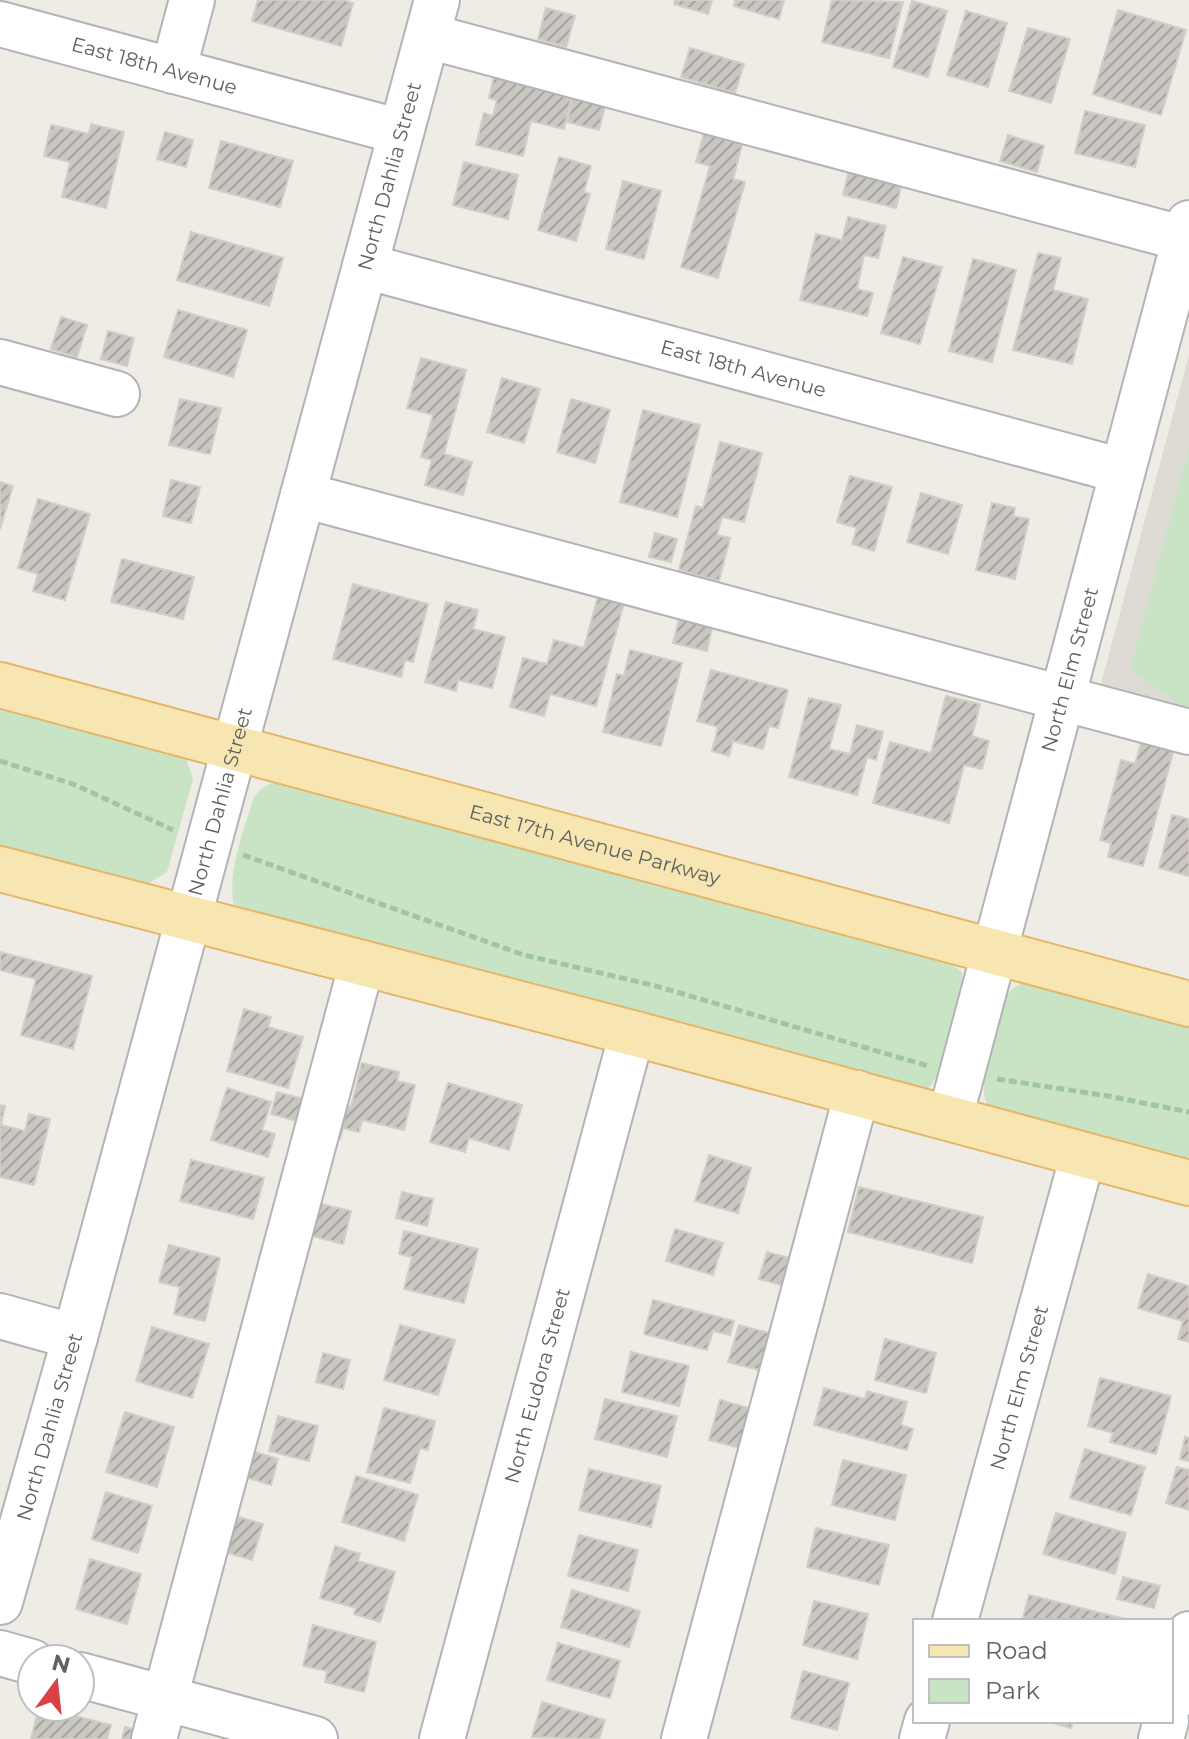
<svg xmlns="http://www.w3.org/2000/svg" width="1189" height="1739" viewBox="0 0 1189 1739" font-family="Montserrat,sans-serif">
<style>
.education{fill:#dedbd5}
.green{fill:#c8e4c5}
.building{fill:url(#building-hatch);stroke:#d3cdc5;stroke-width:2}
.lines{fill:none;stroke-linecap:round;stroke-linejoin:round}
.minor-casing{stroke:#b1b4b7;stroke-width:48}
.major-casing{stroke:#e5b669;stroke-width:48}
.path{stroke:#9fc4a6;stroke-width:5;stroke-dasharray:8 4;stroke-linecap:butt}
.minor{stroke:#fff;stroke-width:44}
.major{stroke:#f8e6b2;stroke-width:44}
.labels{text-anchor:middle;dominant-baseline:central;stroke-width:8;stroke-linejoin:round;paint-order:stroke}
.street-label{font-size:20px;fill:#5e6265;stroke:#fff}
</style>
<defs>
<pattern id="building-hatch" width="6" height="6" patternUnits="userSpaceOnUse" patternTransform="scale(2)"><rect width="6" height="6" fill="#cac7c3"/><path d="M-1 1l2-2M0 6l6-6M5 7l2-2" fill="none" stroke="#a7a5a2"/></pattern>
</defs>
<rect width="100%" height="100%" fill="#efece6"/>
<path class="education" d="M1189 355V719L1098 695Z"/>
<path class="green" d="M1189 447V703L1187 710 1130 669Z
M0 707 181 755 187 761 193 779 167 872 149 883 137 885 0 849Z
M279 782 945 960 962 972V983L940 1072 927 1091 235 909C225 875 244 832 253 799 260 788 266 784 279 782Z
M1037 981 1189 1021V1163L1000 1112C999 1112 990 1107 989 1106 973 1089 999 1021 1005 999 1013 985 1021 983 1037 981Z"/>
<path class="building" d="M258 0H343L353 3 341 46 252 21Z
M675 0H712L708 14 674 4Z
M735 0H784L779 19 734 6Z
M832 0 903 2 889 58 822 42Z
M912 1 947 11 928 77 893 67Z
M546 8 575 16 566 47 538 39Z
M1118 10 1186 30 1161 115 1093 94Z
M966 11 1007 23 988 87 947 75Z
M1028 28 1070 39 1051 103 1009 91Z
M690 48 744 64 735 93 681 77Z
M496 67 574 86 564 129 531 121 523 156 476 145 484 113 493 116 497 100 489 98Z
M575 90 607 98 599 130 567 122Z
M1085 111 1145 125 1135 167 1075 153Z
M91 124 124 132 106 208 62 197 70 162 44 156 51 125 89 134Z
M705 130 743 141 733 179 745 182 718 278 681 267 710 166 696 162Z
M165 132 193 140 186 167 157 159Z
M1008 135 1044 146 1037 172 1000 161Z
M221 141 293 161 280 207 209 188Z
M559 157 591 166 584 192 590 194 576 241 538 230Z
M464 162 518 175 508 219 453 205Z
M851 162 904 174 896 208 843 195Z
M623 181 661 191 644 259 606 249Z
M848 217 886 226 878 258 864 255 857 289 873 293 867 316 800 300 816 234 842 240Z
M191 232 283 258 269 306 177 280Z
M1038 253 1061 258 1053 290 1088 299 1072 364 1013 350Z
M903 257 942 267 920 344 881 333Z
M973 259 1016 270 992 362 949 351Z
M178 310 247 330 233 377 164 357Z
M61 317 87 325 77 357 51 349Z
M108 331 134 338 127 366 101 359Z
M421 358 466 370 444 454 472 462 463 495 425 485 432 460 421 457 433 415 407 408Z
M502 378 540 389 524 443 487 432Z
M180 399 221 408 210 454 169 445Z
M571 399 610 410 595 463 557 452Z
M643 410 700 425 677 517 620 502Z
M720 442 762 453 744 522 722 517 717 535 730 538 719 581 679 570 696 506 703 508Z
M850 476 892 487 874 551 852 544 857 528 837 522Z
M171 480 200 487 191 523 163 516Z
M0 482 13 486 0 529Z
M921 493 962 505 948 554 907 542Z
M38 499 90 514 65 600 33 591 38 574 18 568Z
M992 503 1015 508 1013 516 1029 519 1015 579 976 570Z
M655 533 677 539 671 562 649 557Z
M122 559 194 577 183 619 111 602Z
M353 584 428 604 413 662 405 660 401 677 333 659Z
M598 596 624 603 596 706 550 694 544 716 510 707 523 658 547 664 554 640 584 648Z
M446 602 478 610 473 629 505 637 492 688 458 680 456 691 425 682Z
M681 611 714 619 707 651 673 643Z
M630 650 682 663 661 746 603 732 617 674 624 676Z
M711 670 788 690 778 728 769 726 763 749 733 741 729 756 712 751 718 727 697 721Z
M946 696 980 704 972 736 989 741 982 769 964 765 949 823 873 803 890 742 931 753Z
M809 698 841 705 829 749 850 754 857 725 883 732 876 760 867 757 857 795 789 777Z
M1144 733 1176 741 1143 866 1108 857 1111 843 1100 840 1121 760 1135 764Z
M1172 815 1189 819V876L1159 868Z
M0 952 92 976 73 1049 21 1035 36 979 0 970Z
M244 1009 271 1017 268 1027 303 1037 288 1088 227 1071Z
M362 1063 399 1072 397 1081 415 1085 404 1130 362 1120 359 1132 343 1128 340 1139 328 1136 336 1103 351 1107Z
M448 1083 522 1105 509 1150 469 1138 465 1152 430 1142Z
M227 1088 271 1102 262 1130 275 1134 268 1157 211 1140Z
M277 1092 307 1100 301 1122 271 1114Z
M0 1105 5 1106 1 1125 25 1131 29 1114 50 1119 34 1185 0 1177Z
M709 1155 751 1168 738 1213 695 1201Z
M191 1160 264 1178 253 1219 180 1201Z
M859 1187 983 1217 972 1263 848 1232Z
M402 1192 433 1199 427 1226 396 1218Z
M313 1202 351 1211 343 1244 305 1234Z
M675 1229 723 1243 713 1275 666 1261Z
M404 1231 478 1249 464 1303 404 1289 412 1257 399 1254Z
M169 1245 220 1258 205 1321 174 1314 180 1287 159 1282Z
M767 1252 789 1258 781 1285 759 1279Z
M1148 1274 1189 1286V1342L1178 1339 1183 1321 1138 1308Z
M653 1300 734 1321 730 1335 713 1331 707 1350 644 1334Z
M400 1325 455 1340 438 1395 384 1380Z
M739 1325 769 1333 759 1370 728 1362Z
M152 1327 209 1344 192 1398 136 1381Z
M885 1339 936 1353 926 1393 875 1380Z
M631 1352 689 1366 679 1406 622 1392Z
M323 1353 350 1360 343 1389 316 1382Z
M1100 1378 1171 1396 1156 1454 1110 1442 1113 1433 1088 1426Z
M824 1388 865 1399 867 1391 907 1402 901 1425 913 1429 907 1450 814 1425Z
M605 1399 677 1416 667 1457 595 1439Z
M720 1400 752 1409 740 1448 709 1440Z
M384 1408 435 1421 428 1450 420 1448 410 1483 367 1472Z
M125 1412 174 1427 157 1487 106 1472Z
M278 1416 318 1426 309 1461 269 1451Z
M1185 1437 1189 1438V1461L1180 1459Z
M1085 1449 1145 1467 1131 1515 1070 1498Z
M252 1451 278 1459 271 1485 245 1477Z
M843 1460 906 1475 895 1520 832 1505Z
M1177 1467 1189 1470V1510L1166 1503Z
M589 1469 661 1486 651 1527 579 1510Z
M356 1476 418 1495 404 1541 342 1522Z
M106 1492 152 1506 138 1553 92 1539Z
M1056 1513 1126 1533 1115 1574 1043 1554Z
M229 1514 263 1524 252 1560 218 1550Z
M816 1528 889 1545 879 1585 807 1567Z
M579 1535 638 1550 628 1591 568 1576Z
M335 1546 360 1554 358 1561 395 1572 380 1622 354 1614 356 1608 320 1598Z
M90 1559 141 1574 127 1624 76 1609Z
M1123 1577 1160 1586 1154 1608 1117 1599Z
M572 1590 640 1611 629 1647 561 1627Z
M1029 1595 1125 1619 1124 1621H1022Z
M814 1601 868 1614 857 1659 803 1645Z
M313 1625 376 1642 364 1692 325 1682 327 1671 303 1666Z
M558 1643 620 1661 610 1698 547 1680Z
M803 1671 849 1683 837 1730 791 1718Z
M542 1702 605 1720 599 1739 532 1737Z
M39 1707 111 1725 107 1739H31Z
M1046 1721H1073L1071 1728Z
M125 1727 145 1733 143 1739H122Z"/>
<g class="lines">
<defs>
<g id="minor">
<path id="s1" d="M0 24 401 132"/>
<path d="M428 36 1185 239"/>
<path d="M173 71 192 0"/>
<path id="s2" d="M365 266 1122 471"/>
<path d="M0 362 117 394"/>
<path d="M303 495 1189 732"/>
<path id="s3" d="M950 1118 1189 223"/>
<path d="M0 1316 75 1337"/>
<path id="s4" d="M0 1602 75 1337 437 0"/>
<path id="s5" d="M955 1621 1083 1155"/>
<path d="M0 1653 32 1662"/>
<path d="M80 1675 315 1739"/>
<path d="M1171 1701 1189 1634"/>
<path d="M154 1739 362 963"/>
<path id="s6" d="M442 1739 632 1033"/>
<path d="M684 1739 857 1093"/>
<path d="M922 1739 927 1721"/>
<path d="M1161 1739 1166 1721"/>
</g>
<g id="major">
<path id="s7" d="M0 685 1189 1004"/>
<path d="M0 869 632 1033 1189 1183"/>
</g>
</defs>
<use href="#minor" class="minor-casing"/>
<use href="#major" class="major-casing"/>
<path class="path" d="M0 761 73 784 173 830
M243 855 524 955 656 986 928 1066
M997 1079 1108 1096 1189 1112"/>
<use href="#minor" class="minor"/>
<use href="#major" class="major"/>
</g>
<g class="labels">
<g class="street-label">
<text stroke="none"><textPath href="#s1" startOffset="160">East 18th Avenue</textPath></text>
<text stroke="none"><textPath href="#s4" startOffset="1478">North Dahlia Street</textPath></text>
<text stroke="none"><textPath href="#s2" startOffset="392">East 18th Avenue</textPath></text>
<text stroke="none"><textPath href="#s3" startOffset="464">North Elm Street</textPath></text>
<text stroke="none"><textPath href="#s4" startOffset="830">North Dahlia Street</textPath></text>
<text stroke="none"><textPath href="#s7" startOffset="616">East 17th Avenue Parkway</textPath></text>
<text stroke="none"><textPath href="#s6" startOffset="366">North Eudora Street</textPath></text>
<text stroke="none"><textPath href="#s5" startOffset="242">North Elm Street</textPath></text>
<text stroke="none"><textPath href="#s4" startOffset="182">North Dahlia Street</textPath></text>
</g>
</g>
<rect x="913" y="1619" width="260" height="104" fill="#ffffff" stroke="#bfc0c1" stroke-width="2"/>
<rect x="929" y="1645" width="40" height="12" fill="#f8e6b2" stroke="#bfc0c1" stroke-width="2"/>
<text x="985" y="1659" font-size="24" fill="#5e6265">Road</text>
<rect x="929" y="1679" width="40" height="24" fill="#c8e4c5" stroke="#bfc0c1" stroke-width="2"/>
<text x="985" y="1699" font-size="24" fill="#5e6265">Park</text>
<g transform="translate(56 1683) rotate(15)"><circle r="38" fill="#ffffff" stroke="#bfc0c1" stroke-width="2"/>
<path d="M0-6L14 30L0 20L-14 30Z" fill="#da4144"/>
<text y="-12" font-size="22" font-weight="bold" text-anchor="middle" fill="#5e6265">N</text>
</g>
</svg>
